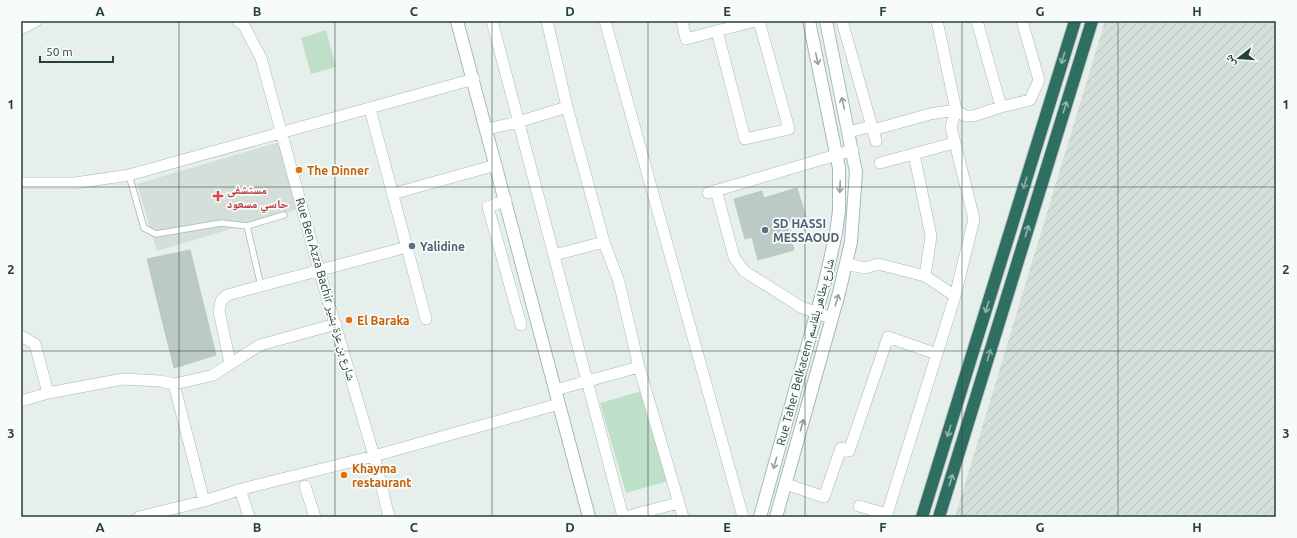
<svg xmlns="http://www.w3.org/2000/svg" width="1297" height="538" viewBox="0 0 1297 538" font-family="Ubuntu,'Noto Naskh Arabic',sans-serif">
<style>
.built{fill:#d4dfda}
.industrial{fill:url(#industrial-furrows)}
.garden{fill:#bfe0c8}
.building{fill:#bbcac4;stroke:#b8c9c2}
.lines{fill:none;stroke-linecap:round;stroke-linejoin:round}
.lane-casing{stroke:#a8b8b2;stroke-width:7}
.street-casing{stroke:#a8b8b2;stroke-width:12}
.secondary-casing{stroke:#a4bbb3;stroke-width:14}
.highway-casing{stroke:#c2cac8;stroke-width:14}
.lane{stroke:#fff;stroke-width:5.5}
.street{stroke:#fff;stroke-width:11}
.secondary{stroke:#fff;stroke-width:12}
.highway{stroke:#2f6f62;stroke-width:12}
.oneway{stroke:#93b5ae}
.oneway2{stroke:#92a09c}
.grid{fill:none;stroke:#24423a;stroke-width:1;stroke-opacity:0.55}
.food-dot{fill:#e8710a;stroke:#f7fbf9;stroke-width:1.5}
.health-dot{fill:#e0444e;stroke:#f7fbf9;stroke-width:1.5}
.service-dot{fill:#5c6f8a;stroke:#f7fbf9;stroke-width:1.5}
.labels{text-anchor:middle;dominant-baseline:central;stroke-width:3.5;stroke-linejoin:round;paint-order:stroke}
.food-label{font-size:12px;font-weight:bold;fill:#c56008;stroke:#f7fbf9;text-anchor:start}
.health-label{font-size:12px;font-weight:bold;fill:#be3a42;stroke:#f7fbf9;text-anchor:start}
.service-label{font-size:12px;font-weight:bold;fill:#4e5e75;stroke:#f7fbf9;text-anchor:start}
.street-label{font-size:12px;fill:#24423a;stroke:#f7fbf9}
.neatline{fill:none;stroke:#24423a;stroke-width:1.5}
.grid-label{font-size:13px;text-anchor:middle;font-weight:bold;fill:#24423a}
</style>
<defs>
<pattern id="industrial-furrows" width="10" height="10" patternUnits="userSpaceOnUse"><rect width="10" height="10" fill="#d4dfda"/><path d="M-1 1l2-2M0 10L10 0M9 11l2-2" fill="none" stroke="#b6c1bc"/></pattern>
</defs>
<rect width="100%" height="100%" fill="#e6efeb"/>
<path class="built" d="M279 142 298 209 157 251 137 184Z"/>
<path class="industrial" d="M1105 21H1276V517H955Z"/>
<path class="garden" d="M326 30 336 67 311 74 301 38Z
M642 391 668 481 626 493 600 403Z"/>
<path class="building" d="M797 188 806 217 786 223 794 250 758 260 752 237 745 239 734 199 762 191 764 198Z
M190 250 216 355 174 368 147 259Z"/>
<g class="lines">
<defs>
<path id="lane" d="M129 175 144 228 156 234 221 223 247 226 284 215
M247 226 261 286"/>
<path id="street" d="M238 21 244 26 261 58 319 270 374 456 389 517
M492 21 623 517
M547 21 567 107 604 242 619 282 639 367 683 517
M605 21 743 517
M682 21 686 39 755 21
M842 21 876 141
M21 29 36 21
M717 31 745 139 789 129 759 21
M1001 107 1030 100 1039 80 1022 21
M370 109 426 319
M487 129 518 122 567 107
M873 130 930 114 956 110 965 116H973L1001 107 977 21
M849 132 872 126
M914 154 931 236 925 276
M880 163 954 143
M21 183H75L129 175 474 79
M716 190 734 257 744 271 801 307 831 318
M708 193 853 150
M392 194 496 165
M506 200 488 207 521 325
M554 255 604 242
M846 264 865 268 878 264 925 276 955 296
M21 336 35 344 48 393
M230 363 219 311 221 301 227 295 407 247
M174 384 204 501
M555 390 639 367
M21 401 48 393 123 379 160 381 174 384 197 379 213 375 260 345 336 324
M786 484 824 497 841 448 849 451 888 337 937 354
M305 486 315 517
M242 495 249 517
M859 506 887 514 955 296 974 219 951 127 956 110 937 21
M139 517 204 501 242 489 374 456 559 404
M625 517 678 503"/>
<path id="secondary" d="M457 21 589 517
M760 517 824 286 836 233 839 211V168L809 21
M776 517 839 293 851 242 856 172 826 21"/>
<path id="highway" d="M922 517 1075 21
M939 517 1092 21"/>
</defs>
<use href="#lane" class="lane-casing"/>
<use href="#street" class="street-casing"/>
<use href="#secondary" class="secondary-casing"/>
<use href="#highway" class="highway-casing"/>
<use href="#lane" class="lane"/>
<use href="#street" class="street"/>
<use href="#secondary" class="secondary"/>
<use href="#highway" class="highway"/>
</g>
<defs><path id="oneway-shaft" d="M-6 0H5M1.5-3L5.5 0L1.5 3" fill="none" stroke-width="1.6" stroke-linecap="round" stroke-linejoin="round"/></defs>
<g class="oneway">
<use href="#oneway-shaft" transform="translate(1063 58) rotate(107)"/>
<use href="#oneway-shaft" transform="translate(1065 107) rotate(-73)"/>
<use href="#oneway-shaft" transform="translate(1025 183) rotate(107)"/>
<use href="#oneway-shaft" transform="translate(1027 231) rotate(-73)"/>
<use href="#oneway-shaft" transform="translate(987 307) rotate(107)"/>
<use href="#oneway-shaft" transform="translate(989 355) rotate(-73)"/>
<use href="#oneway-shaft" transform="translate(949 431) rotate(107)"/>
<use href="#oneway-shaft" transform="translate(951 480) rotate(-73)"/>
</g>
<g class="oneway2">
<use href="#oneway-shaft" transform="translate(817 59) rotate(78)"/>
<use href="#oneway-shaft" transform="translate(843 103) rotate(-102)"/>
<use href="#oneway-shaft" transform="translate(840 187) rotate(92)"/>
<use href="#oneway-shaft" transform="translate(837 300) rotate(-73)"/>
<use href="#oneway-shaft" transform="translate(802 425) rotate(-75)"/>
<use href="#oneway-shaft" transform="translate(775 463) rotate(106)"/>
</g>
<path class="grid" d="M179 21V517M335 21V517M492 21V517M648 21V517M805 21V517M962 21V517M1118 21V517M21 187H1276M21 351H1276"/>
<g class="food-dot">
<circle cx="299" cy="170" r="4"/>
<circle cx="349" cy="320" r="4"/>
<circle cx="344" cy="475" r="4"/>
</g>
<path class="health-dot" d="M216 190h4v4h4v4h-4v4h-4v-4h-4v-4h4z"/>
<g class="service-dot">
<circle cx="765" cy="230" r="4"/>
<circle cx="412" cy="246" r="4"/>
</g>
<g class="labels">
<g class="food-label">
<text x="307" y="170">The Dinner</text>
<text x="357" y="320">El Baraka</text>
<text x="352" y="468">Khayma<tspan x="352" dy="14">restaurant</tspan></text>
</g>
<g class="health-label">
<text x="227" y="189">مستشفى<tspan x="227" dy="14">حاسي مسعود</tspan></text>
</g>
<g class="service-label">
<text x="773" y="223">SD HASSI<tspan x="773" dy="14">MESSAOUD</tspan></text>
<text x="420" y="246">Yalidine</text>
</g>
<g class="street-label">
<text transform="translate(326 289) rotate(74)">Rue Ben Azza Bachir شارع بن عزة بشير</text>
<text transform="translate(805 352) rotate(-75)">Rue Taher Belkacem شارع بطاهر بلقاسم</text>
</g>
</g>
<rect width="1297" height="538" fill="none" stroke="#f7fbf9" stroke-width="44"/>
<g transform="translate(1239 58) rotate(253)" stroke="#f7fbf9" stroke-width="3" paint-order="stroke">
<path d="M0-3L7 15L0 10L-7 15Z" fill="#24423a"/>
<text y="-6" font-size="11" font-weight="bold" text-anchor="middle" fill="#24423a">ش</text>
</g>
<path d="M40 56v6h73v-6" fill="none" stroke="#24423a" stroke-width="2"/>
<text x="46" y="56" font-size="12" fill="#24423a" stroke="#f7fbf9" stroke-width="3" paint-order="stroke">50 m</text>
<rect x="22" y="22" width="1253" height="494" class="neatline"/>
<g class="grid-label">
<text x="100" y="16">A</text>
<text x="257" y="16">B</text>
<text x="414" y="16">C</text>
<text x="570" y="16">D</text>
<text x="727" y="16">E</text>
<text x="883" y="16">F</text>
<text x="1040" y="16">G</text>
<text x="1197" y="16">H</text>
<text x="11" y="109">1</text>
<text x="1286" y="109">1</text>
<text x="11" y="274">2</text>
<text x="1286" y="274">2</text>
<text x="11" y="438">3</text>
<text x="1286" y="438">3</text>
<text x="100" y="532">A</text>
<text x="257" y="532">B</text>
<text x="414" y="532">C</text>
<text x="570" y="532">D</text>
<text x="727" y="532">E</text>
<text x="883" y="532">F</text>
<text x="1040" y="532">G</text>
<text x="1197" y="532">H</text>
</g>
</svg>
